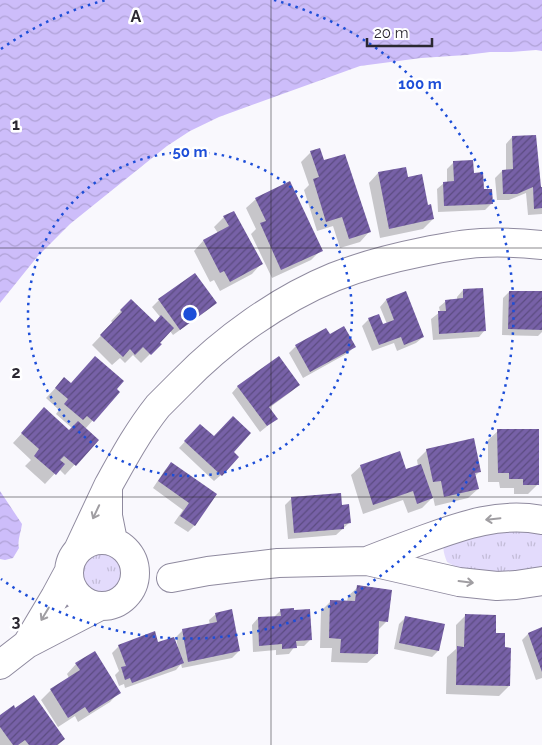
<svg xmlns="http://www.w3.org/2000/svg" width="542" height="745" viewBox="0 0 542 745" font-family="Raleway,sans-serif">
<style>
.grass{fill:url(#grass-tufts)}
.water{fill:url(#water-waves)}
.shadow{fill:#0003}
.building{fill:url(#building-hatch)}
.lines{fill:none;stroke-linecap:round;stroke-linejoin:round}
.minor-casing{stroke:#8f8a9f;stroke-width:30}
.minor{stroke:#fff;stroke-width:28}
.oneway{stroke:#a09ea2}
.grid{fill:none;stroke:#2b2831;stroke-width:1;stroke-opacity:0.55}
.ring{fill:none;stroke:#1d4ed8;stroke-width:2.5;stroke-dasharray:2.5 5}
.grid-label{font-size:16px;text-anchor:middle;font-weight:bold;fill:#2b2831;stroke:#fff;stroke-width:5;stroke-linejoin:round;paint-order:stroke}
.centre{fill:#1d4ed8;stroke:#fff;stroke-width:2.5}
.ring-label{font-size:15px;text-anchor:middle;font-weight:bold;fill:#1d4ed8;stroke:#fff;stroke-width:5;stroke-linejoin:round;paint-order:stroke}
</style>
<defs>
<pattern id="grass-tufts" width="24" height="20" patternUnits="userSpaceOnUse" patternTransform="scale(1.25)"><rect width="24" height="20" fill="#e3dbfc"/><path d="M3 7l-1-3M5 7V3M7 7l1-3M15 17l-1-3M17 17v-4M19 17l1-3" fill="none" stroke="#c3bcd8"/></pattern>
<pattern id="water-waves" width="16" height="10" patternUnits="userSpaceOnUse" patternTransform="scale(1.25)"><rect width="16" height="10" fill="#cdbdfa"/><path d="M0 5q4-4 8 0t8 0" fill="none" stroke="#b0a2d7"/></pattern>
<pattern id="building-hatch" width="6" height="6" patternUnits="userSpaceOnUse" patternTransform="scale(1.25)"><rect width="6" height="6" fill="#7761a7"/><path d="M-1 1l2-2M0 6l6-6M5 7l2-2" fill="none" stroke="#5c4c81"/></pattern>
</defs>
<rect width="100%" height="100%" fill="#f9f8fd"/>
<path class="grass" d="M542 526V568L518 571 497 573 466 570 458 568 447 562C443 551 441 546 449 536Z
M80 573a24 24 0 1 1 48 0a24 24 0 1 1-48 0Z"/>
<path class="water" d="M0 0H542V51L536 50 511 52H490L466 55 421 58 360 66 219 117 190 131 167 146 70 224 37 257 0 303Z
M0 491 22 524C21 532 17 541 19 548L13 558 5 560 0 559Z"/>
<path class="shadow" d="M512 137 540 188H542V214L528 215 526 193 509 200H497L495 178 502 171H506V144Z
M311 152 323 162 369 232 360 242 340 248 333 226 317 231 304 190 309 185 301 162Z
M454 162 473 174 492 203 485 210 438 212 437 189 444 183H447V169Z
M405 168 407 179 427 206 433 219 423 229 380 238 369 183 378 173Z
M256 199 321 250 311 260 272 278 251 234 256 229 246 208Z
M224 217 261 264 252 274 220 291 214 280 210 282 194 251 203 241 218 233 214 227Z
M195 274 215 303 209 309 173 335 170 331 158 343 160 344 141 363 133 355 125 363 120 358 112 365 92 345 113 323 111 321 131 300 155 323 161 318 152 307 159 300Z
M463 290 485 330 479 337 433 340 431 319 440 312 439 307 446 301 457 300V297Z
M509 292 542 293V332L538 336 502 335 503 298Z
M405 293 423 337 416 343 397 351 394 343 372 351 362 326 369 319 382 326 387 324 380 307 386 300Z
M296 346 354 347 348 353 303 378 289 353Z
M95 357 115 389 118 392 85 429 97 440 65 475 59 469 45 484 25 466 31 460 13 443 35 419 69 431 72 428 56 414 59 410 46 398 64 379 70 385Z
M298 385 292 391 269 408 276 419 260 432 232 393 238 386Z
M200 425 232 452 221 475 214 481 179 448Z
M498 431 538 484 528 494H514V488H500L499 482H488V440Z
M427 450 480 471 475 476 478 489 468 498 435 506 433 497 422 508 408 513 403 500 363 514 351 475 361 466 405 471 418 466 417 460Z
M171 464 216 495 194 526 188 532 174 523 183 510 153 488 165 470Z
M292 498 341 506 349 523 336 535 288 539 285 505Z
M358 587 387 621 377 631V654L367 663 331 662 332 648H320L321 611 331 601 347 602 348 596Z
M281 610 293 611 311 639 304 646H295L289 654 276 655V650L253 652 252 625 258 618 274 617Z
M216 614 239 651 232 658 182 668 181 664 176 670 125 688 124 684 119 686 115 675 119 671 112 653 119 646 158 644 178 648 176 637 183 630 210 625 209 620Z
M466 615 495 634 504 649 509 686 499 696 446 694 447 657 456 649V625Z
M406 617 438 651 432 657 394 649 399 624Z
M542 629V678L536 680 522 640 528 634Z
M76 664 119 692 110 702 78 722 75 716 58 727 41 700 51 690 69 678 67 674Z
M0 716 64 739 58 745H0Z"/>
<path class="building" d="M536 135 541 187H542V208L534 209 533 187 517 194H503L502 170 513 169 512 136Z
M320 148 324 160 345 154 371 232 349 239 342 217 326 222 313 179 319 177 310 151Z
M473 160 474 173 483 172 484 189H492L493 204 444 206 443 182 454 181 453 161Z
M406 167 408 177 422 174 428 205 431 204 434 219 389 229 378 172Z
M290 181 323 251 281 270 260 223 266 221 255 198Z
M234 211 263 264 230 282 224 271 220 273 203 240 229 226 223 216Z
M195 273 217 303 180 330 158 299Z
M483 288 486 331 439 334 438 311H446L445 300 463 298V289Z
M406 291 424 337 404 345 401 337 379 345 368 318 379 314 383 324 394 320 386 299Z
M509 291H542V330L508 329Z
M131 299 155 322 161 315 174 328 160 343 162 344 151 355 143 347 135 355 130 349 123 357 100 335 122 312 120 310Z
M344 326 356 347 310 372 295 345 326 328 330 334Z
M95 356 124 381 117 389 120 392 94 422 87 416 83 420 64 404 68 399 55 388 64 377 71 383Z
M279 356 300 385 269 407 278 419 267 426 237 386Z
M44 407 69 430 78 421 99 440 76 466 64 456 60 460 65 464 56 475 34 456 39 449 21 433Z
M233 416 251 433 234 452 239 457 222 476 184 441 200 424 214 436Z
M497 429H539V485H523V479H509V473H498Z
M474 438 481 472 475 473 479 489 444 497 441 481 433 482 426 449Z
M400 451 406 469 421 464 433 498 417 504 413 491 373 505 360 465Z
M171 462 217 494 195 526 180 516 189 503 158 481Z
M341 493 342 505 349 504 351 523 344 524V529L294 533 291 497Z
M357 585 392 590 388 622 379 621 378 654 340 653 341 639 329 638 330 600 355 601Z
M294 608V610L310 609 312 640 296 641 297 648 282 649V644L259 646 258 617 281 616 280 609Z
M232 609 240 651 188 662 182 629 217 622 215 613Z
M465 614 496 615V633H505V647L511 648 510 686 456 685 457 646 464 647Z
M405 616 445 624 439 651 399 643Z
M542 627V672L528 633Z
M155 631 158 642 174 637 184 663 132 683 130 678 125 680 121 667 126 666 118 645Z
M95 651 121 693 89 713 85 707 68 718 50 689 80 670 75 663Z
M34 695 65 739 57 745H29L25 740 18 745H13L0 727V715L14 705 15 708Z"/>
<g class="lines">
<defs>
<path id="minor" d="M108 486C123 459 138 431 158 406 166 398 174 390 182 382 224 339 278 300 334 277 362 266 392 258 422 252 441 248 461 244 481 243 501 242 522 243 542 245
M69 573a33 33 0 1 1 66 0a33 33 0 1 1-66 0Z
M78 550 108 486V516L113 541
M367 561C387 553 406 546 425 539 463 525 501 512 542 520
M69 571 55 597 27 644 100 606
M171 578 208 571 278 563 367 561 459 582 497 586 516 585 542 581
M0 665 27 644"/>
</defs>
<use href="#minor" class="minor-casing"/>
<use href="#minor" class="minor"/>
</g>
<defs><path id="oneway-shaft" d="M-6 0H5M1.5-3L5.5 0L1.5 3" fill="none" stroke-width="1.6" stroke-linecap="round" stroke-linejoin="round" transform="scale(1.25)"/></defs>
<g class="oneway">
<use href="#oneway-shaft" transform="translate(96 512) rotate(115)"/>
<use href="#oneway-shaft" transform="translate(493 519) rotate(174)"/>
<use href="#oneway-shaft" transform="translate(466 582) rotate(7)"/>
<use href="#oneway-shaft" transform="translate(45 614) rotate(121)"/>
</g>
<path class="grid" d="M271 0V745M0 248H542M0 497H542"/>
<g class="ring">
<circle cx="190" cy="314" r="162"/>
<path d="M1 49A325 325 0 0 1 106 0M274 0A325 325 0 1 1 1 579"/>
</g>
<g class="grid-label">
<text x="136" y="22">A</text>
<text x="16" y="130">1</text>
<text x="16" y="378">2</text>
<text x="16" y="627">3</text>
</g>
<circle cx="190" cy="314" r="8" class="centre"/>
<g class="ring-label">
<text x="420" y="89">100 m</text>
<text x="190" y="157">50 m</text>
</g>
<path d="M367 38v8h65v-8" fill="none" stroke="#2b2831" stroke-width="2.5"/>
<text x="374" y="38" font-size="15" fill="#2b2831" stroke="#ffffff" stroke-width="4" paint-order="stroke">20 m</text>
</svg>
